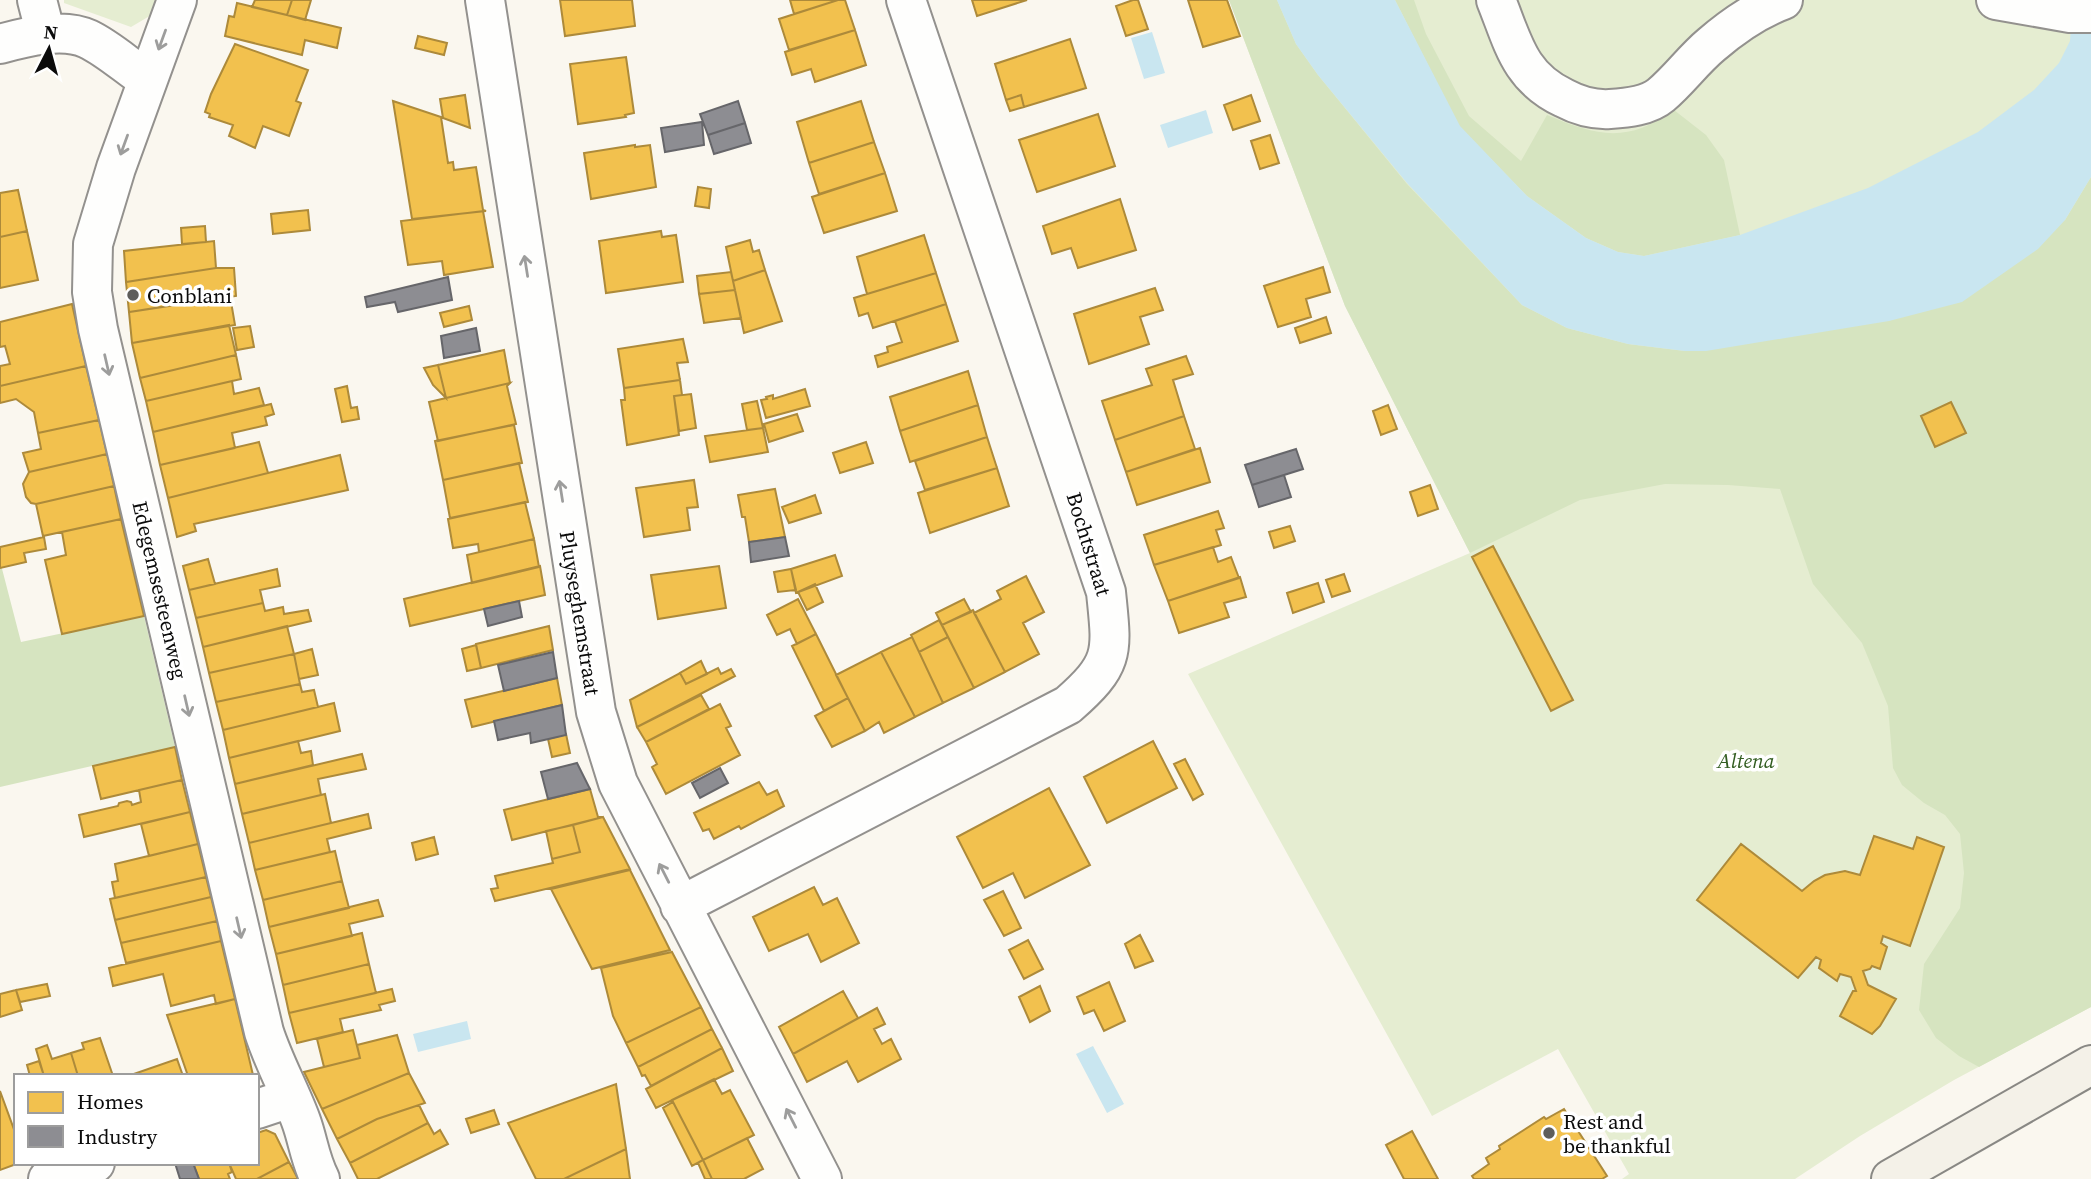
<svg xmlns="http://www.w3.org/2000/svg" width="2091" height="1179" viewBox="0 0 2091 1179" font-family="'Source Serif 4',serif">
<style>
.green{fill:#e5edd1}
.forest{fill:#d6e4c0}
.water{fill:#c9e6f0}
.homes{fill:#f2c14e;stroke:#ad8a3a;stroke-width:2}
.industry{fill:#8d8d92;stroke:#66666a;stroke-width:2}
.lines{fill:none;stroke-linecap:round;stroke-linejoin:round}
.street-casing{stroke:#93918e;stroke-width:42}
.secondary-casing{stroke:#898884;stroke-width:42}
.street{stroke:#fefefd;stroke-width:38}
.secondary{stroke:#f4f1e8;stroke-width:38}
.oneway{stroke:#9d9d9c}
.poi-dot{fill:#5f5e5b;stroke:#fff;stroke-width:2.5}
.labels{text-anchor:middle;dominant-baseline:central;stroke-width:7;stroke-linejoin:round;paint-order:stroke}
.poi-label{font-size:21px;fill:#0b0b0b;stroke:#fff;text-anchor:start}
.street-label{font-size:21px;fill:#0b0b0b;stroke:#fff}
.park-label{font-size:21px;font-style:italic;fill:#325d21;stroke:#fff}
</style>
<rect width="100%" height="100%" fill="#faf7ef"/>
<path class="green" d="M64 0H157L153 14 131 27 64 3Z
M1229 0H2091V1007L1954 1080 1860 1136 1795 1179H1622L1629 1174 1558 1049 1432 1116 1188 674 1470 553 1345 306Z"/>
<path class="forest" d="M1229 0H1277L1296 44 1318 75 1407 184 1522 305 1567 328 1628 344 1685 351 2065 220 2091 177V1007L1979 1067 1959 1056 1936 1038 1919 1010 1924 964 1960 908 1964 873 1960 834 1945 815 1924 803 1902 785 1893 768 1888 706 1862 643 1813 584 1780 489 1728 485 1665 484 1580 500 1470 553 1345 306Z
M1395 0H1414L1426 34 1469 116 1521 161 1547 115C1597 136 1627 144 1674 110L1706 135 1724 160 1740 235 1644 256 1618 252 1586 238 1527 196 1459 126Z
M0 561 21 642 144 616 175 747 0 787Z"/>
<path class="water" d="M1277 0H1395L1460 126 1527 196 1586 238 1618 252 1644 256 1740 235 1868 188 1978 132 2034 90 2059 63 2070 41 2071 27 2091 0V177L2065 220 2038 249 1962 302 1889 321 1706 351H1685L1628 344 1567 328 1522 305 1407 183 1318 75 1296 44Z
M1152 32 1165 73 1144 79 1131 38Z
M1206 110 1213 133 1168 148 1160 125Z
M467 1021 471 1039 418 1052 413 1034Z
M1093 1046 1124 1104 1107 1113 1076 1054Z"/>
<path class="homes" d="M255 0H292L287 15 252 7Z
M292 0H311L305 20 287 15Z
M560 0H632L635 26 565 36Z
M790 0H838L794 14Z
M838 0H845L855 30 789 50 779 19Z
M972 0H1027L977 16Z
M1133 0H1138L1148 29 1126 36 1116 6Z
M1188 0H1227L1240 36 1203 47Z
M237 3 341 28 337 48 305 40 302 55 225 36 229 16 234 17Z
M855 30 866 65 815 82 811 69 792 75 785 52Z
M418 36 447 43 444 55 415 48Z
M1070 39 1086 88 1024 107 1021 95 1006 100 995 64Z
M235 44 308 70 296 101 301 103 289 136 263 126 255 148 229 136 233 125 209 117 210 114 205 112 211 94Z
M626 57 634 113 625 115 626 117 578 124 570 64Z
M465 95 470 128 443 118 440 99Z
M1021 95 1024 107 1010 111 1006 100Z
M1251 95 1260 121 1233 130 1224 105Z
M393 101 441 117 448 163 453 162 454 170 476 167 483 210 486 211 412 219Z
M861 101 874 142 809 163 797 122Z
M1098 114 1115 166 1037 192 1019 140Z
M1270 135 1279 163 1260 169 1251 141Z
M874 142 885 173 819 194 809 163Z
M635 145V147L650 145 656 187 591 199 584 153Z
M885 173 897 211 824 233 812 197Z
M698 187 711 189 709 208 695 206Z
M18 190 27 231 0 237V193Z
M1120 199 1136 250 1078 268 1071 248 1052 254 1043 226Z
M308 210 310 230 273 234 271 214Z
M483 211 493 267 444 275 442 261 408 265 401 221Z
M205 226 206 242 182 244 181 228Z
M27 231 38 280 0 288V237Z
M661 231 662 237 676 235 683 282 606 293 599 241Z
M924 235 936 273 867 294 857 257Z
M750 240 753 252 759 250 765 270 733 281 726 247Z
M214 241 216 268 126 282 124 251Z
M1323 267 1330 292 1306 299 1311 317 1278 327 1264 286Z
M216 268H234L236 296 129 312 126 282Z
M765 270 782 321 744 333 733 281Z
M731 272 735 290 699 294 697 276Z
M936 273 946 304 873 328 868 313 859 316 854 298Z
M1155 288 1163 310 1140 317 1149 344 1089 364 1074 314Z
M735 290 741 318 704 323 699 294Z
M230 296 235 325 132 343 129 312Z
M72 304 86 366 0 386V366L10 364 5 346 0 347V322Z
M946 304 958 341 878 367 875 356 888 352 887 347 902 342 895 321Z
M469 306 472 320 444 327 440 313Z
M1326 317 1331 333 1300 343 1295 328Z
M229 325 236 355 140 378 132 343Z
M250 326 254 347 237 350 233 328Z
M683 339 688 362 677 363 680 380 624 388 618 349Z
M504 350 510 383 446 398 438 365Z
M236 355 241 379 146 401 140 378Z
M1186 356 1193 374 1173 380 1184 416 1115 440 1102 401 1152 385 1146 369Z
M438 365 446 398 433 385 424 368Z
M86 366 99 420 38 433 34 412 16 399 0 403V386Z
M968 371 978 405 900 431 890 397Z
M680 380 682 395 674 396 679 435 627 445 621 400H625L624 388Z
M232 381 234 394 259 388 264 405 153 432 146 401Z
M510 383 507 386 516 424 438 441 429 402Z
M347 386 351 408 357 407 359 419 342 422 335 389Z
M805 389 810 406 766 418 761 400 767 399 766 397 773 395V399Z
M691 394 696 428 679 431 674 396Z
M757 401 763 428 747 430 742 404Z
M1951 402 1966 433 1935 447 1921 416Z
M271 404 274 414 265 417 267 425 232 433 235 448 160 465 153 432Z
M978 405 987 437 910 462 900 431Z
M1388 405 1397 429 1381 435 1373 411Z
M797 414 803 431 769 442 764 424Z
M1184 416 1195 449 1126 472 1115 440Z
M99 420 107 454 29 472 23 453 41 449 38 433Z
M514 425 522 463 443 480 435 441Z
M763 428 768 452 710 462 705 436Z
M987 437 997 468 925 490 915 461Z
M259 442 268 473 168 498 160 465Z
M866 442 873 463 840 473 833 453Z
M1200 448 1210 482 1137 505 1126 472Z
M107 454 114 486 36 504 31 503 26 497 23 484 29 472Z
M340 455 348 490 194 524 196 531 177 537 168 498Z
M519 463 528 502 450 518 443 480Z
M997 468 1009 506 930 533 918 493Z
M694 480 698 507 687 508 690 530 644 537 636 488Z
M1430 485 1438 509 1418 516 1410 492Z
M114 486 121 519 43 536 36 504Z
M775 489 785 537 749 542 745 517H742L738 495Z
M815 495 821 513 789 523 782 507Z
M525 502 534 539 479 552 478 544 453 548 448 519Z
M1218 511 1224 528 1216 530 1221 545 1154 565 1144 535Z
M121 519 144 616 62 634 45 560 66 555 62 532Z
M1290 526 1295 541 1274 548 1269 532Z
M44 537 46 549 24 553 26 562 0 568V547Z
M534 539 539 567 472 583 467 555Z
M1493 546 1573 700 1551 711 1472 557Z
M1213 547 1218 562 1231 557 1239 578 1168 601 1154 565Z
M835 555 842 576 796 593 791 569Z
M208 559 215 584 189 590 183 566Z
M540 566 545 595 410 626 404 599Z
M719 566 726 608 658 619 651 575Z
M277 569 280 586 260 590 263 603 196 618 189 590Z
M791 569 796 590 778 592 774 572Z
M1344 574 1350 591 1332 597 1326 580Z
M1026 576 1044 612 1023 623 1039 654 1005 672 974 613 1001 599 997 591Z
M1240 577 1246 597 1224 603 1229 617 1179 633 1168 601Z
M1318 583 1324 602 1293 613 1287 593Z
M815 584 823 602 807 610 798 592Z
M798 599 816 634 797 644 790 629 777 635 767 615Z
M964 599 971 612 942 625 936 613Z
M263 603 265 611 283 607 284 614 308 610 311 621 203 647 196 618Z
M973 610 1005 672 974 688 942 625Z
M939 620 948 637 919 652 911 635Z
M287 626 294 654 209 673 203 647Z
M549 626 553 650 481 668 476 644Z
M816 634 848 698 824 711 792 646Z
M912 637 943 703 915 717 881 652Z
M948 637 974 688 943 703 919 652Z
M476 645 481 668 467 671 462 649Z
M312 649 318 675 299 679 294 654Z
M881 652 915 717 884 733 879 722 865 731 836 675Z
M294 654 300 684 216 702 209 673Z
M701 661 707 674 686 684 680 673Z
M718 668 721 674 731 669 735 676 637 727 630 700 680 673 686 684Z
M557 678 562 705 472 727 465 700Z
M300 684 302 692 314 690 318 707 223 730 216 702Z
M701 695 709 709 646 742 637 727Z
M848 698 865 731 832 747 815 716Z
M334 703 340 731 229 758 223 730Z
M720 704 731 726 726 728 740 755 666 794 652 767 657 764 646 742Z
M566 734 570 753 552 757 548 739Z
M298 741 301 753 311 751 313 765 235 784 229 758Z
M1153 741 1177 788 1107 823 1084 777Z
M175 747 182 780 101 799 93 766Z
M362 754 366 769 318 779 321 795 242 814 235 784Z
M1185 759 1203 794 1193 800 1174 764Z
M182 780 190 812 84 837 79 815 118 806 119 803 127 801 131 802 132 805 141 802 139 790Z
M759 782 767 795 777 790 784 806 741 829 739 826 714 839 709 829 703 831 694 813Z
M1049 788 1090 865 1025 898 1013 873 983 888 957 837Z
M590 789 598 817H603L512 840 504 810Z
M325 794 331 823 249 843 242 814Z
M190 812 198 844 149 856 141 824Z
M368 814 371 828 327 839 330 852 255 870 249 843Z
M603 817 630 869 495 901 491 889 498 888 495 876 553 863 552 859 580 852 573 825Z
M573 825 580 852 552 859 546 831Z
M1874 836 1913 849 1917 837 1944 847 1910 946 1883 936 1881 943 1887 947 1880 969 1872 966 1870 969 1863 971 1868 985 1896 999 1880 1026 1872 1034 1840 1016 1853 991H1856L1851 977 1840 974 1837 981 1819 968 1821 960 1816 957 1798 978 1697 900 1741 844 1802 891 1814 881 1825 875 1845 871 1860 875Z
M434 837 438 854 416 860 412 843Z
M198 844 206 877 115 898 112 882 118 881 115 864Z
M335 851 342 881 263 900 255 870Z
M630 870 670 950 592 969 551 889Z
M206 877 211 897 115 920 110 899Z
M342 881 349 908 269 927 263 900Z
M814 887 823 905 837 898 859 943 821 962 808 934 769 951 753 917Z
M1003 891 1021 928 1004 936 984 900Z
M211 897 217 921 121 943 115 920Z
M378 900 383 916 349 924 352 936 276 954 269 927Z
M217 921 221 941 126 963 121 943Z
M362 933 369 964 283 985 276 954Z
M1140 935 1153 961 1135 968 1125 944Z
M1028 940 1043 969 1024 979 1009 950Z
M221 941 235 999 216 1004 214 995 171 1006 163 974 113 986 109 968Z
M672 952 701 1007 626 1043 613 1016 601 968Z
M369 964 376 993 289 1013 283 985Z
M1109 982 1125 1021 1104 1031 1094 1010 1084 1014 1077 997Z
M47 984 50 996 20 1002 16 990Z
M1040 986 1050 1011 1030 1022 1019 997Z
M392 989 395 1001 379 1005 381 1010 340 1019 343 1032 297 1043 289 1013Z
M16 990 22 1010 0 1017V994Z
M843 991 858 1018 793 1054 779 1027Z
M235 999 253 1075 188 1076 167 1015Z
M701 1007 712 1029 638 1067 626 1043Z
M877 1008 885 1024 874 1029 882 1044 891 1039 901 1059 858 1082 847 1061 807 1082 793 1054Z
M712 1029 722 1048 651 1086 645 1075 642 1076 638 1067Z
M353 1030 360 1058 324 1067 317 1039Z
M397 1035 409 1073 322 1109 304 1072 360 1058 357 1045Z
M100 1038 113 1076H78L71 1053 84 1049 82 1043Z
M47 1045 52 1059 71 1053 78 1076H44L36 1049Z
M722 1048 733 1071 656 1108 646 1089Z
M177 1059 183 1076H128Z
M39 1061 44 1076H30L27 1065Z
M409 1073 425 1103 377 1119 337 1139 322 1109Z
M714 1079 722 1094 730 1090 754 1135 703 1160 672 1100Z
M616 1084 626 1149 564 1179H536L508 1123Z
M0 1091 16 1135V1163H19L0 1170Z
M673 1102 703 1160 692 1166 663 1108Z
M419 1105 428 1123 350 1163 337 1139 377 1119Z
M1564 1109 1607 1176 1602 1179H1474L1472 1176 1489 1164 1486 1158 1500 1149 1499 1146 1544 1117 1546 1119Z
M494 1110 499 1124 471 1133 466 1119Z
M428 1123 434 1134 440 1130 448 1144 377 1179H358L350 1163Z
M266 1130 275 1134 289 1162 257 1179H236L229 1163H257V1133Z
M1412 1131 1438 1179H1404L1386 1145Z
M747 1138 763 1169 744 1179H712L703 1160Z
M626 1149 630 1179H564Z
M703 1160 712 1179H705L698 1163Z
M289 1162 298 1179H257Z
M193 1163H229L232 1172 228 1174 230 1179H199Z"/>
<path class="industry" d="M738 101 745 123 708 135 700 114Z
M702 122 704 145 665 152 661 128Z
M745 123 751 143 714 154 708 135Z
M448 277 452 300 398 312 395 302 367 307 365 297Z
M476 328 480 351 444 358 441 336Z
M1296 449 1303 469 1252 485 1245 465Z
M1284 475 1291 497 1259 507 1252 485Z
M785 537 789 556 751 562 749 542Z
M519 601 522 617 488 626 484 609Z
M553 652 557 678 504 691 498 665Z
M562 705 566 735 531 743 530 733 498 740 494 721Z
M577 763 590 789 548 799 541 772Z
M720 768 728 783 700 798 692 783Z
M175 1163H193L199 1179H180Z"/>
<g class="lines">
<defs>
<path id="street" d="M37 0 46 35
M177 0 116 168 93 244 92 292 98 329 264 1032C274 1063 290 1091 301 1121 308 1140 310 1160 320 1179
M485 0 596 712 618 783 822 1179
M1496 0C1513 42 1519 77 1564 98 1579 106 1593 110 1610 109 1627 108 1648 106 1661 95 1679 80 1693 60 1711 45 1733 26 1756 10 1783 0
M1996 0 2070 13H2091
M0 44C25 37 63 27 88 39 109 49 128 67 148 80
M680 906 1068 705C1116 663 1112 652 1106 592L906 0
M257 1109 290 1098
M48 1179 95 1163"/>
<path id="secondary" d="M1891 1179 2091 1065"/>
</defs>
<use href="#street" class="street-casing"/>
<use href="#secondary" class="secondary-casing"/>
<use href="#street" class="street"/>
<use href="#secondary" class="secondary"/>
</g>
<defs><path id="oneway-shaft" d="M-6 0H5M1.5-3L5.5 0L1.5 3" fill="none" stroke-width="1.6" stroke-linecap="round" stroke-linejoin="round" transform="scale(1.75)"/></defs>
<g class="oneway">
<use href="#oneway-shaft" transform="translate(162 40) rotate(110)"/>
<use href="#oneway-shaft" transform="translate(124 145) rotate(110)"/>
<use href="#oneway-shaft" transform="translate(526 266) rotate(-99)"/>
<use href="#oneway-shaft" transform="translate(107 365) rotate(77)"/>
<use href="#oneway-shaft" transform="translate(561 491) rotate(-99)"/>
<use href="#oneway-shaft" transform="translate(187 706) rotate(77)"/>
<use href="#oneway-shaft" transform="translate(664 873) rotate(-117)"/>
<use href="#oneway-shaft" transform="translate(239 928) rotate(77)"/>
<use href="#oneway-shaft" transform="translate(791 1118) rotate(-117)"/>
</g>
<g class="poi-dot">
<circle cx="133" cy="295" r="7"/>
<circle cx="1549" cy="1133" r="7"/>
</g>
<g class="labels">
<g class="poi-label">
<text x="147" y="295">Conblani</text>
<text x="1563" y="1121">Rest and<tspan x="1563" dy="24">be thankful</tspan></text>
</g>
<g class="street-label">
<text transform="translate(1089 544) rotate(73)">Bochtstraat</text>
<text transform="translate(160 590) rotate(77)">Edegemsesteenweg</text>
<text transform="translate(580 613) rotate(81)">Pluyseghemstraat</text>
</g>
<g class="park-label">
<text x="1746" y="760">Altena</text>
</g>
</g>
<rect x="14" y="1074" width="245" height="91" fill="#ffffff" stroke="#9d9d9d" stroke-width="2"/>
<rect x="28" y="1092" width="35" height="21" fill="#f2c14e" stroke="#9d9d9d" stroke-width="2"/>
<text x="77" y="1109" font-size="21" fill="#0b0b0b">Homes</text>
<rect x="28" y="1126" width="35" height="21" fill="#8d8d92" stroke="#9d9d9d" stroke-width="2"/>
<text x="77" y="1144" font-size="21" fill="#0b0b0b">Industry</text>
<g transform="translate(49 49) rotate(6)" stroke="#ffffff" stroke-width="5" paint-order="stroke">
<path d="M0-5L12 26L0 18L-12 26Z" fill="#0b0b0b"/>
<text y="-10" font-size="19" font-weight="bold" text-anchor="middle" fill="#0b0b0b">N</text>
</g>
</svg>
